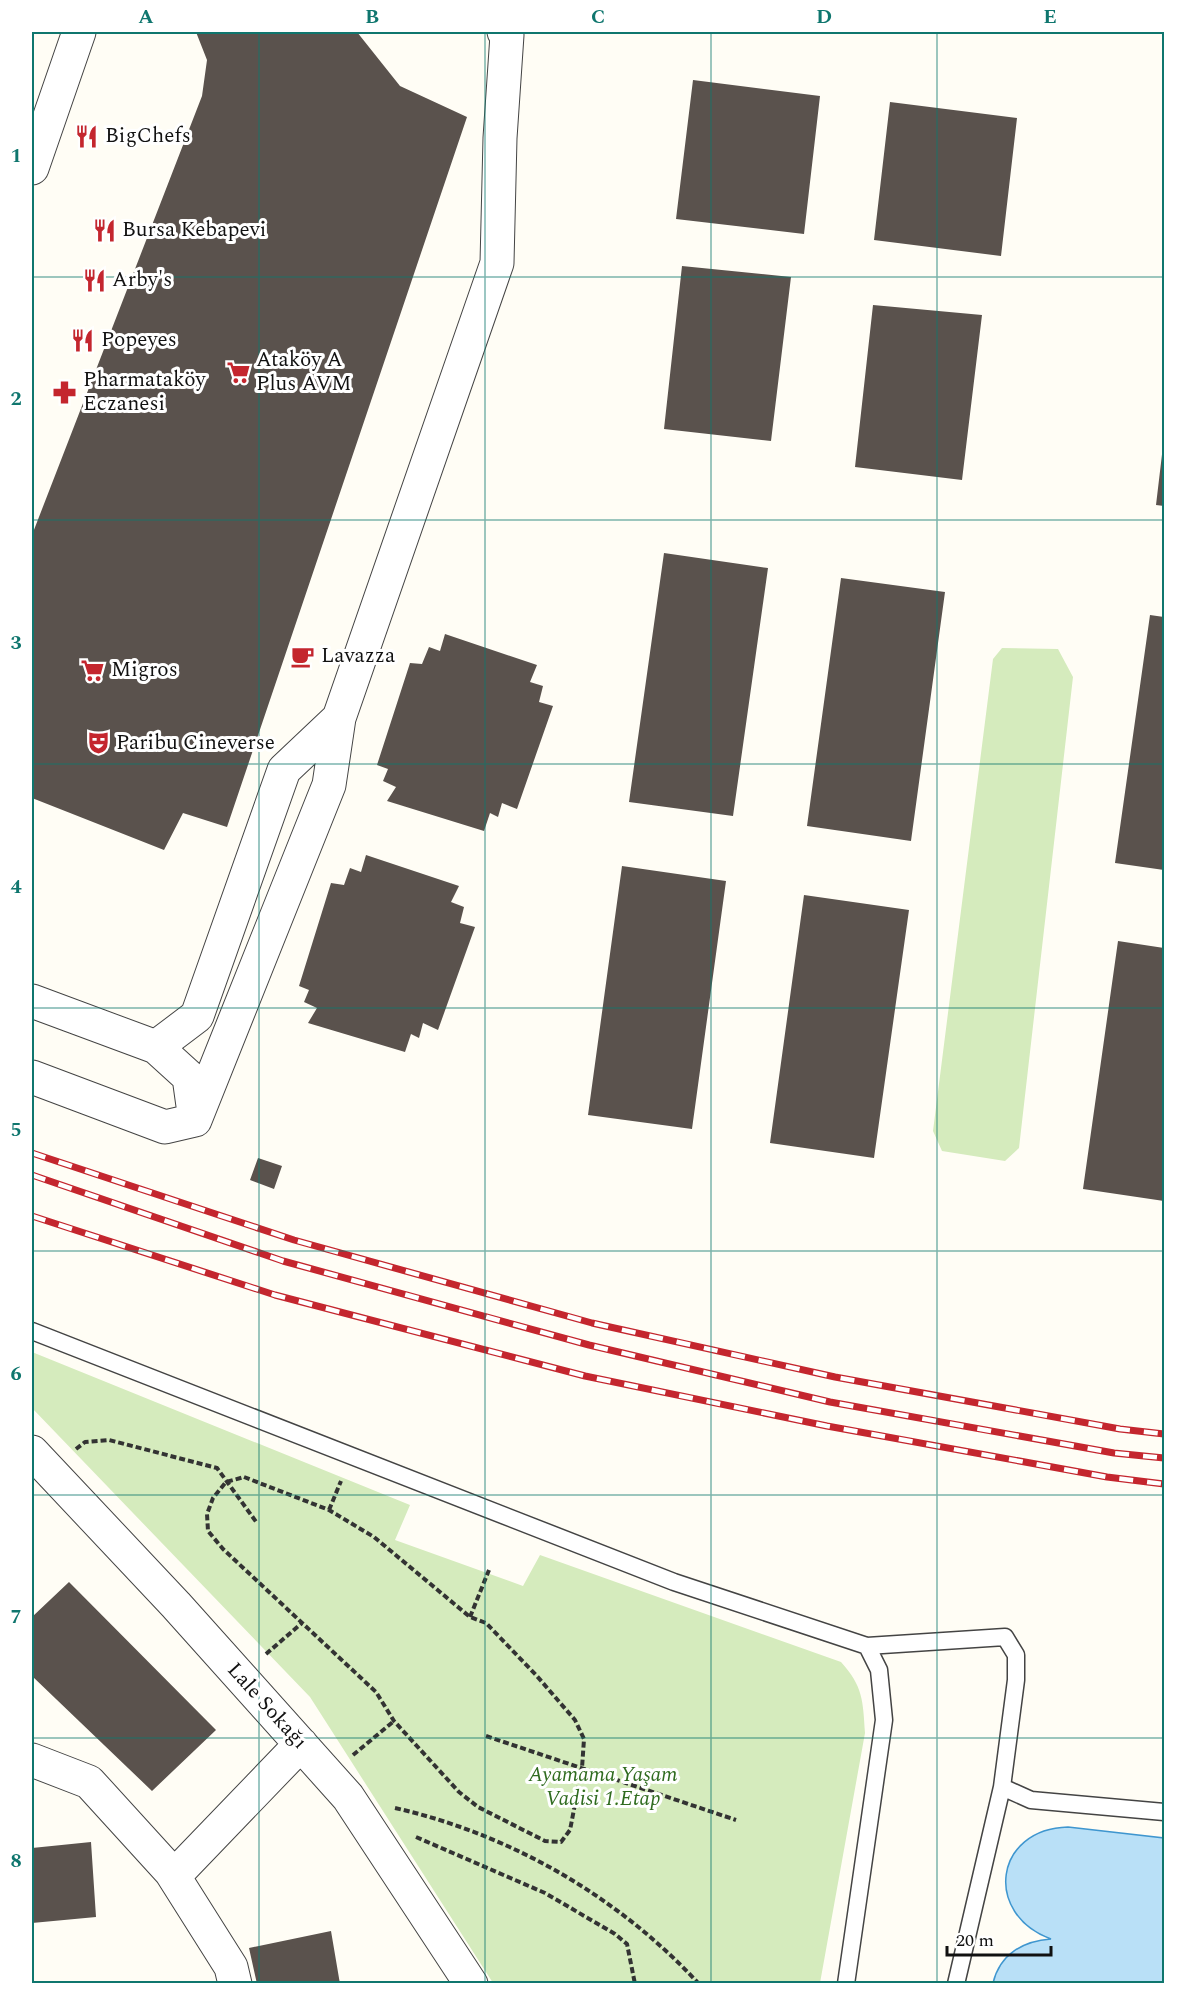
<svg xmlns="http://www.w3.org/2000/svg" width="1196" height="2015" viewBox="0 0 1196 2015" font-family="Spectral,serif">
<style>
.green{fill:#d5ebbd}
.water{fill:#b9e0f7;stroke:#3f96cf;stroke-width:1.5}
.building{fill:#5a524d}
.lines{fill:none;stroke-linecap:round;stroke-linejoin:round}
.service-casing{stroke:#444;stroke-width:19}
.minor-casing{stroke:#444;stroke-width:35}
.path{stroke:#333;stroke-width:4;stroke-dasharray:6 3;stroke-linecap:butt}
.service{stroke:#fff;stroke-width:16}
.minor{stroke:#fff;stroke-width:33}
.rail-casing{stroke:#c4262e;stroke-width:7}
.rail{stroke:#fff;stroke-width:4.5;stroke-dasharray:14;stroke-linecap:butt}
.grid{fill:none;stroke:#0f766e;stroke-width:1.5;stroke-opacity:0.55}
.labels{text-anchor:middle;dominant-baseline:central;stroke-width:6;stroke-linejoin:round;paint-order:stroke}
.poi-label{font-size:21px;fill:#111;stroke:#fff;text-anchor:start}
.street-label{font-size:21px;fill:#111;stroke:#fff}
.park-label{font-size:21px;font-style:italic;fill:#2f6b1f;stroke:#fff}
.neatline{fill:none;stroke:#0f766e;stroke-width:2}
.grid-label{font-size:20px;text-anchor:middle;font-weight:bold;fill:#0f766e}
</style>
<rect width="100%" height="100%" fill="#fffdf5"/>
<path class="green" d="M1002 648 1058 649 1073 677 1019 1148 1005 1161 942 1151 933 1131 993 659Z
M32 1352 410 1505 395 1540 523 1586 540 1555 841 1662C863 1686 863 1701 865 1733L820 1983H493L310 1697 32 1408Z"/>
<path class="water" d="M1068 1827 1164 1838V1983H993C1000 1954 1023 1941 1051 1939 983 1914 994 1829 1068 1827Z"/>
<path class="building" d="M196 32H357L400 86 467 117 227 827 183 813 164 850 32 798V535L202 96 207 60Z
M693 80 820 96 804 234 676 219Z
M890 102 1017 118 1001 256 874 240Z
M682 266 791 277 771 441 664 429Z
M873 305 982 315 962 480 855 467Z
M1163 446H1164V506L1156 505Z
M664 553 768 568 733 816 629 802Z
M841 578 945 592 911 841 807 826Z
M1150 615 1164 617V870L1115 863Z
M445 634 537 665 530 682 543 686 539 702 553 706 517 809 502 803 498 817 490 813 484 831 387 801 396 787 383 781 388 769 377 765 410 663 422 664 429 647 440 651Z
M366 855 459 886 451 902 464 907 460 923 475 927 438 1030 423 1023 419 1038 411 1034 405 1052 308 1023 317 1008 304 1002 309 990 299 986 331 883 344 885 350 868 361 872Z
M622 866 726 881 692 1129 588 1115Z
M804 895 909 910 874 1158 770 1143Z
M1118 941 1164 948V1201L1083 1189Z
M258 1158 282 1166 274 1189 250 1180Z
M69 1582 216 1730 152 1791 32 1676V1617Z
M91 1842 96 1917 32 1923V1848Z
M331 1931 340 1984H257L249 1948Z"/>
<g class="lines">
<defs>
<path id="service" d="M32 1331 674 1582 867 1646 879 1670 884 1720 846 1984
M867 1646 1005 1637 1016 1655V1680L1002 1787 956 1984
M1002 1787 1031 1800 1164 1812"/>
<path id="minor" d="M32 168 79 32
M32 1001 156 1047 197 1016 284 770 339 718
M156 1047 189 1077 195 1120
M32 1077 165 1127 195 1120 329 785 339 718 497 263 500 138 507 35 504 32
M32 1452 176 1605 348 1797 471 1984
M32 1760 89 1782 171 1872 231 1967 235 1984
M174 1876 301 1744"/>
</defs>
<use href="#service" class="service-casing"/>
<use href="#minor" class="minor-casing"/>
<path class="path" d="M76 1449 85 1442 109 1440 217 1468 257 1523
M244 1477 329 1510 374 1537 470 1617 486 1623 536 1675 575 1720 584 1739 582 1768 570 1830 561 1842 545 1841 478 1807 459 1792 394 1721 376 1692 223 1549 208 1531 207 1514 213 1498 226 1482Z
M329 1510 341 1481
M470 1617 489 1570
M266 1654 302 1623
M486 1736 736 1820
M353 1755 394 1721
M395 1808C510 1834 619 1897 699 1984
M416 1837 545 1893 615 1934 627 1944 635 1984"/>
<use href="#service" class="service"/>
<use href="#minor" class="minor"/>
<defs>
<path id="rail" d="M32 1153 294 1240 592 1323 835 1377 1120 1429 1164 1434
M32 1175 283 1261 589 1345 830 1402 1114 1453 1164 1458
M32 1216 275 1295 585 1376 827 1426 1107 1477 1164 1484"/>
</defs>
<use href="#rail" class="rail-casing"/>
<use href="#rail" class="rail"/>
</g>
<path class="grid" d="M259 32V1984M485 32V1984M711 32V1984M937 32V1984M32 277H1164M32 520H1164M32 764H1164M32 1008H1164M32 1251H1164M32 1495H1164M32 1738H1164"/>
<defs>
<symbol id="restaurant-bare" viewBox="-9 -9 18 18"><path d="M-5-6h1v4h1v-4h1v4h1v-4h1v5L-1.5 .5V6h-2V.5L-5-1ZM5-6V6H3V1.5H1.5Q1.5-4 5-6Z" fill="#c4262e" stroke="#fff" stroke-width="2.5" paint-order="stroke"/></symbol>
<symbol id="supermarket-bare" viewBox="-9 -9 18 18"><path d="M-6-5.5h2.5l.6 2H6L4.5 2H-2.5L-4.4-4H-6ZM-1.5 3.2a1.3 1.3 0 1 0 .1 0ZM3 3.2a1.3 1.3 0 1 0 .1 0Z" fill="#c4262e" stroke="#fff" stroke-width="2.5" paint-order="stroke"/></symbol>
<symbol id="pharmacy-bare" viewBox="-9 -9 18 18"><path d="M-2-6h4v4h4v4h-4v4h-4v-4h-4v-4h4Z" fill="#c4262e" stroke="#fff" stroke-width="2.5" paint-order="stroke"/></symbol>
<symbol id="cafe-bare" viewBox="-9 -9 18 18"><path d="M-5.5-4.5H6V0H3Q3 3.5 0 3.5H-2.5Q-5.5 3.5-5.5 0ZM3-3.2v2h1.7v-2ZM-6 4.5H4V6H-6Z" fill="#c4262e" stroke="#fff" stroke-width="2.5" paint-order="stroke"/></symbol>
<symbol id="theatre-bare" viewBox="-9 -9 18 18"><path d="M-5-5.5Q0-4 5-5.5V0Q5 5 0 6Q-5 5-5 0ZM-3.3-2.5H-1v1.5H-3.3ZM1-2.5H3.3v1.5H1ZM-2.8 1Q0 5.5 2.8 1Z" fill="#c4262e" stroke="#fff" stroke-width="2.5" paint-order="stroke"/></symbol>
</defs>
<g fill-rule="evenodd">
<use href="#restaurant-bare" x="70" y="120" width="33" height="33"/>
<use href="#restaurant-bare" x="88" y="214" width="33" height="33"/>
<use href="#restaurant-bare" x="78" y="264" width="33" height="33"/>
<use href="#restaurant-bare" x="66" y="324" width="33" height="33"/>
<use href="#supermarket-bare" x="222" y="356" width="33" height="33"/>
<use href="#pharmacy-bare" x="48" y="376" width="33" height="33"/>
<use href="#cafe-bare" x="286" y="640" width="33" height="33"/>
<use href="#supermarket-bare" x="76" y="654" width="33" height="33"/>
<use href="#theatre-bare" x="82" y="726" width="33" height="33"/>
</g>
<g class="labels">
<g class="poi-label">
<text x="105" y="136">BigChefs</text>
<text x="122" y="230">Bursa Kebapevi</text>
<text x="112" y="280">Arby's</text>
<text x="101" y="340">Popeyes</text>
<text x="256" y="360">Ataköy A<tspan x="256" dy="24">Plus AVM</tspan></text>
<text x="83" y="380">Pharmataköy<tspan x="83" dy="24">Eczanesi</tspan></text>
<text x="321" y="656">Lavazza</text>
<text x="111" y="670">Migros</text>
<text x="116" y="743">Paribu Cineverse</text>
</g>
<g class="street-label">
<text transform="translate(267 1706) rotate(48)">Lale Sokağı</text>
</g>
<g class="park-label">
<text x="603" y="1775">Ayamama Yaşam<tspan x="603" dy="24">Vadisi 1.Etap</tspan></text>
</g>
</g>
<rect width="1196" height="2015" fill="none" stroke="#ffffff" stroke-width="66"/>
<path d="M947 1946v9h104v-9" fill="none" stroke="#111111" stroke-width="3"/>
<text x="956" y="1946" font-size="18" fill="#111111" stroke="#ffffff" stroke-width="4.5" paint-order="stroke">20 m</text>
<rect x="33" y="33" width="1130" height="1949" class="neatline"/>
<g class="grid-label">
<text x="146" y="23">A</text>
<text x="372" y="23">B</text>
<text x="598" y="23">C</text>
<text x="824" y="23">D</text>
<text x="1050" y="23">E</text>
<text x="16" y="162">1</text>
<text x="16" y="405">2</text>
<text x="16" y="649">3</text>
<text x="16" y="893">4</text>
<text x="16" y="1136">5</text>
<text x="16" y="1380">6</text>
<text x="16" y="1623">7</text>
<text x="16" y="1867">8</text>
</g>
</svg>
